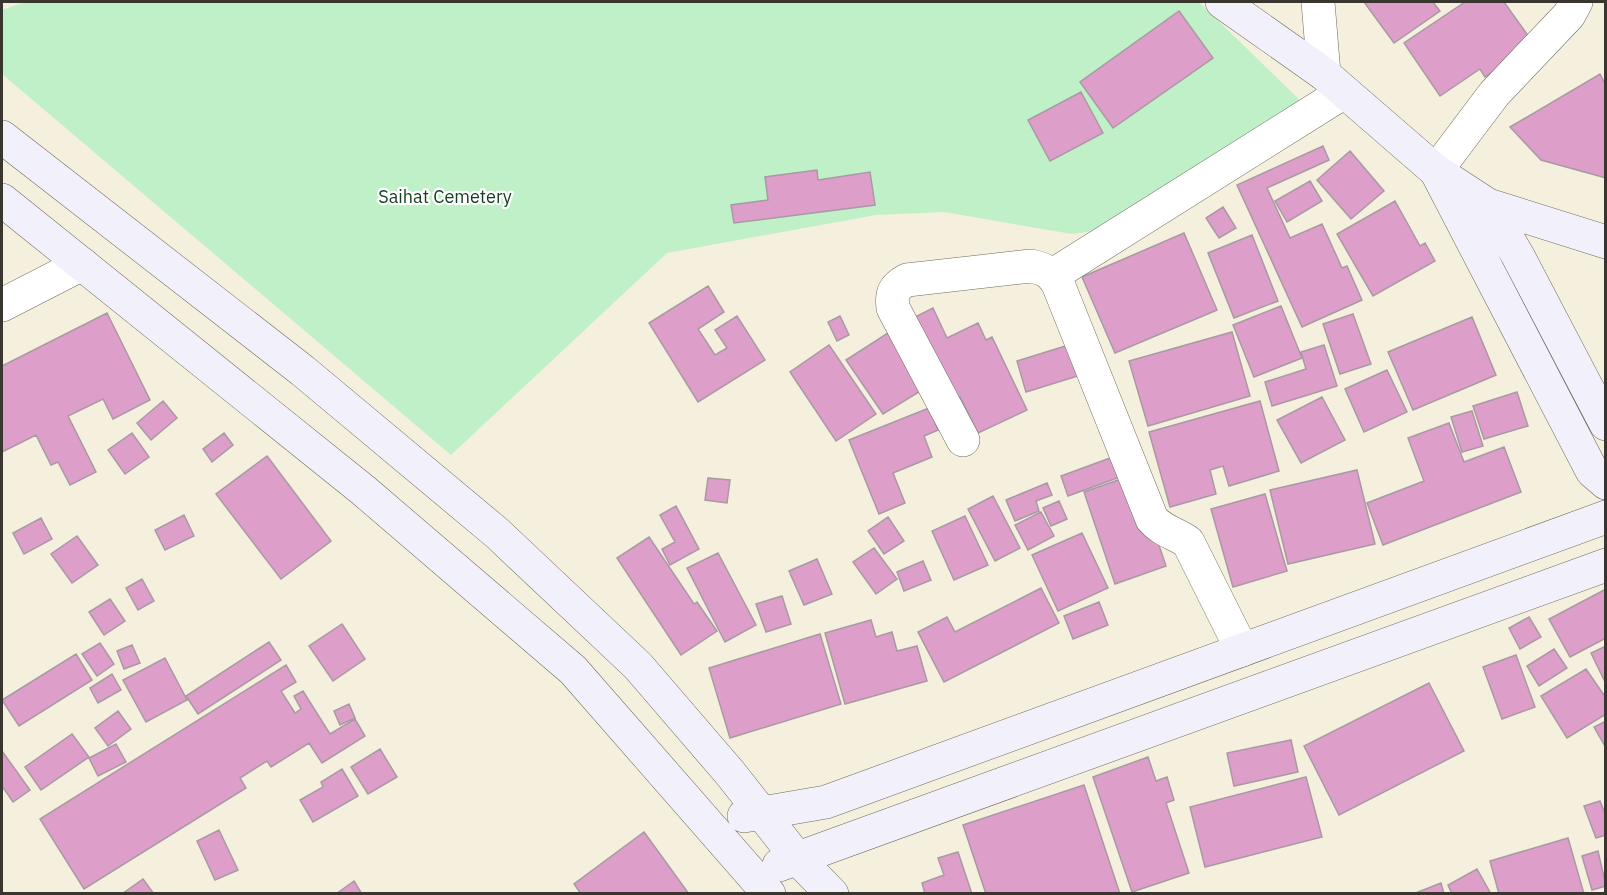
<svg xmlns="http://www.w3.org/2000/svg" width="1607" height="895" viewBox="0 0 1607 895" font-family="'IBM Plex Sans',sans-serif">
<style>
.green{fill:#c0f0c8}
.building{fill:#dd9fca;stroke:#a899a3;stroke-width:1.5}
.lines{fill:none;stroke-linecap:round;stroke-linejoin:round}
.street-casing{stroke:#6f6a5b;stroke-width:34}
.secondary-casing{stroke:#6f6a5b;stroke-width:34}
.street{stroke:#fff;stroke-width:33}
.secondary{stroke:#f2f1fb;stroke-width:33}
.labels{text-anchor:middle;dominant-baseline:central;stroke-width:4.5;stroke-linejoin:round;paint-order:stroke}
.park-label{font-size:18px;fill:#144020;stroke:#fff}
</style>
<rect width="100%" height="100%" fill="#f5efde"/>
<path class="green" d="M25 2H1199L1305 105 1118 228 1072 234 944 212 876 215 667 253 451 455 2 74V10Z"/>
<path class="building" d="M1364 2H1433L1440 11 1394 43Z
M1465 2H1504L1534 44 1485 77 1480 69 1440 96 1404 43Z
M1179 11 1213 58 1113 128 1080 82Z
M1600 74 1606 86V178L1541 160 1510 127Z
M1081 92 1103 133 1050 161 1028 120Z
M1323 146 1329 160 1267 188 1290 238 1322 224 1342 268 1347 266 1362 300 1302 327 1237 185Z
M1350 151 1384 191 1351 219 1317 180Z
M817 170 818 180 870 172 875 205 734 223 731 205 768 200 765 177Z
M1310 181 1322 201 1287 222 1275 201Z
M1395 201 1420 246 1425 243 1435 261 1373 296 1337 234Z
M1223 207 1236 228 1219 238 1206 218Z
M1184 233 1217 310 1115 353 1082 277Z
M1252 235 1278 301 1234 318 1208 253Z
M708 286 724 312 698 329 715 355 727 348 715 330 737 316 765 360 698 402 649 323Z
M1281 306 1302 358 1254 377 1233 325Z
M933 308 947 338 978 323 986 340 992 337 1027 410 978 433 960 397 954 400 915 317Z
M107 313 150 400 113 419 103 399 68 416 96 472 70 485 58 462 51 465 36 435 2 452V366Z
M1353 314 1371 364 1340 374 1323 324Z
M840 316 849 335 837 341 828 322Z
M1472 317 1496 375 1413 410 1388 352Z
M891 331 927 387 883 414 846 360Z
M1232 332 1250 396 1148 426 1129 361Z
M1075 343 1084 374 1026 392 1017 361Z
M829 345 876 414 836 441 790 372Z
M1324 345 1337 386 1272 406 1265 382 1306 369 1301 352Z
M1387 370 1407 412 1364 432 1345 389Z
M1517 392 1528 426 1484 439 1473 406Z
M1322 397 1345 440 1301 463 1277 420Z
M163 401 177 418 151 440 137 423Z
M1260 401 1279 471 1229 486 1223 466 1210 470 1216 494 1170 507 1149 432Z
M929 408 938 430 924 436 932 457 893 473 905 503 879 514 849 440Z
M1472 411 1483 446 1462 452 1451 417Z
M1449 423 1464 462 1504 447 1521 492 1383 545 1367 503 1424 481 1408 438Z
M132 433 149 457 125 474 108 450Z
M224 433 233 445 212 462 203 449Z
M1121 454 1128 474 1068 496 1061 476Z
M267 456 331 541 281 579 216 494Z
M1357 470 1375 544 1288 564 1270 490Z
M708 478 730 480 727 503 705 500Z
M1121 479 1138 529 1152 525 1166 566 1115 584 1084 492Z
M1047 483 1052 495 1036 501 1039 511 1015 521 1006 500Z
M1265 494 1287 571 1233 587 1211 509Z
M993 496 1020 548 995 561 968 509Z
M1059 501 1067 519 1051 526 1043 508Z
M676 506 699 549 670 565 662 549 675 542 660 515Z
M1041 512 1054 536 1028 550 1015 525Z
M184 515 194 536 165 550 155 530Z
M965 516 988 565 954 580 932 531Z
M888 517 904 541 884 554 868 531Z
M41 518 52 539 24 554 13 533Z
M1082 533 1108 588 1058 611 1032 555Z
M77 536 98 565 72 583 51 554Z
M649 537 694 604 697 602 717 631 681 655 617 558Z
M874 548 897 579 876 594 853 562Z
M718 553 756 625 725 642 687 568Z
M817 559 832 594 804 605 789 571Z
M923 561 931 580 904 591 897 572Z
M142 579 154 601 138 610 126 588Z
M1041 588 1059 623 944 682 918 632 947 617 955 632Z
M1606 589V638L1570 657 1549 619Z
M782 596 791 624 766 632 756 604Z
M110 599 125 621 104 635 89 612Z
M1099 602 1108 625 1073 639 1064 616Z
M1529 617 1541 637 1520 649 1509 628Z
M871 620 876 637 892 632 897 651 917 646 927 681 845 704 825 633Z
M342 624 365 659 333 681 309 646Z
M820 634 841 704 730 738 709 668Z
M269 642 281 660 198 714 186 696Z
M100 643 114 664 97 676 82 654Z
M132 645 140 663 124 669 117 651Z
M1606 646V684L1591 653Z
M1554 649 1567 668 1539 686 1527 666Z
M76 654 92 680 19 726 2 700Z
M1516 655 1535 707 1502 719 1483 667Z
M165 658 187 700 146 722 123 680Z
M286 665 296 682 281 691 295 713 301 709 294 696 303 691 330 734 355 719 365 736 322 763 309 743 271 767 267 761 240 778 246 788 84 889 40 819Z
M1586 669 1606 698V714L1567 738 1541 696Z
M112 674 121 690 98 703 90 688Z
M1429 683 1464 751 1339 815 1304 746Z
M349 704 355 718 340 725 334 711Z
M118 711 131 729 108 746 95 728Z
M1606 721V748L1594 727Z
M72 734 89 757 41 790 25 767Z
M1291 740 1298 772 1234 786 1227 753Z
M116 744 126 762 98 776 89 758Z
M380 749 397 777 368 794 351 767Z
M2 751 30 790 13 802 2 786Z
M1148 757 1156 781 1167 777 1174 800 1166 803 1189 873 1132 892 1093 777Z
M342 769 358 796 313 822 300 800 323 787 321 782Z
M1306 777 1322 837 1205 867 1190 807Z
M1084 785 1120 894H986L963 825Z
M1600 801 1606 816V835L1596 838 1584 806Z
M219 830 238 870 215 880 197 841Z
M644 832 689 894H581L574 884Z
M1568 838 1584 894H1499L1490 861Z
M1598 851 1606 886 1592 890 1582 856Z
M958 852 972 894H925L922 883 944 875 938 858Z
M1477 869 1491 894H1452L1448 885Z
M143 879 154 894H122Z
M354 881 362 894H336Z
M1441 883 1444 894H1413Z"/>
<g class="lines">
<defs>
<path id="street" d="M1318 2 1324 74
M1436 171 1494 94 1569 15 1576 2
M1053 275 1344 92
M2 305 82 264
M963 440 893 308C891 293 894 287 907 280L1031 266C1045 269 1051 272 1058 284L1152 519C1162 531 1175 533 1188 542L1242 650"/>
<path id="secondary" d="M1222 2 1324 74 1436 171 1488 205 1606 242
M2 137 303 371 497 533 638 666 730 773 797 858 832 894
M1437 173 1592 471 1606 483
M2 200 363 490 573 670 769 894
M1488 205 1518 256 1606 424
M744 816 826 802 1606 517
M779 865 1606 565"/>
</defs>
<use href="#street" class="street-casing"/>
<use href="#secondary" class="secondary-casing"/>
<use href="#street" class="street"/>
<use href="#secondary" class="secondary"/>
</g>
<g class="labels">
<g class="park-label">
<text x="445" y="196">Saihat Cemetery</text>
</g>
</g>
<rect width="1607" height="895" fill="none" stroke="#393630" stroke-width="6"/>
</svg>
